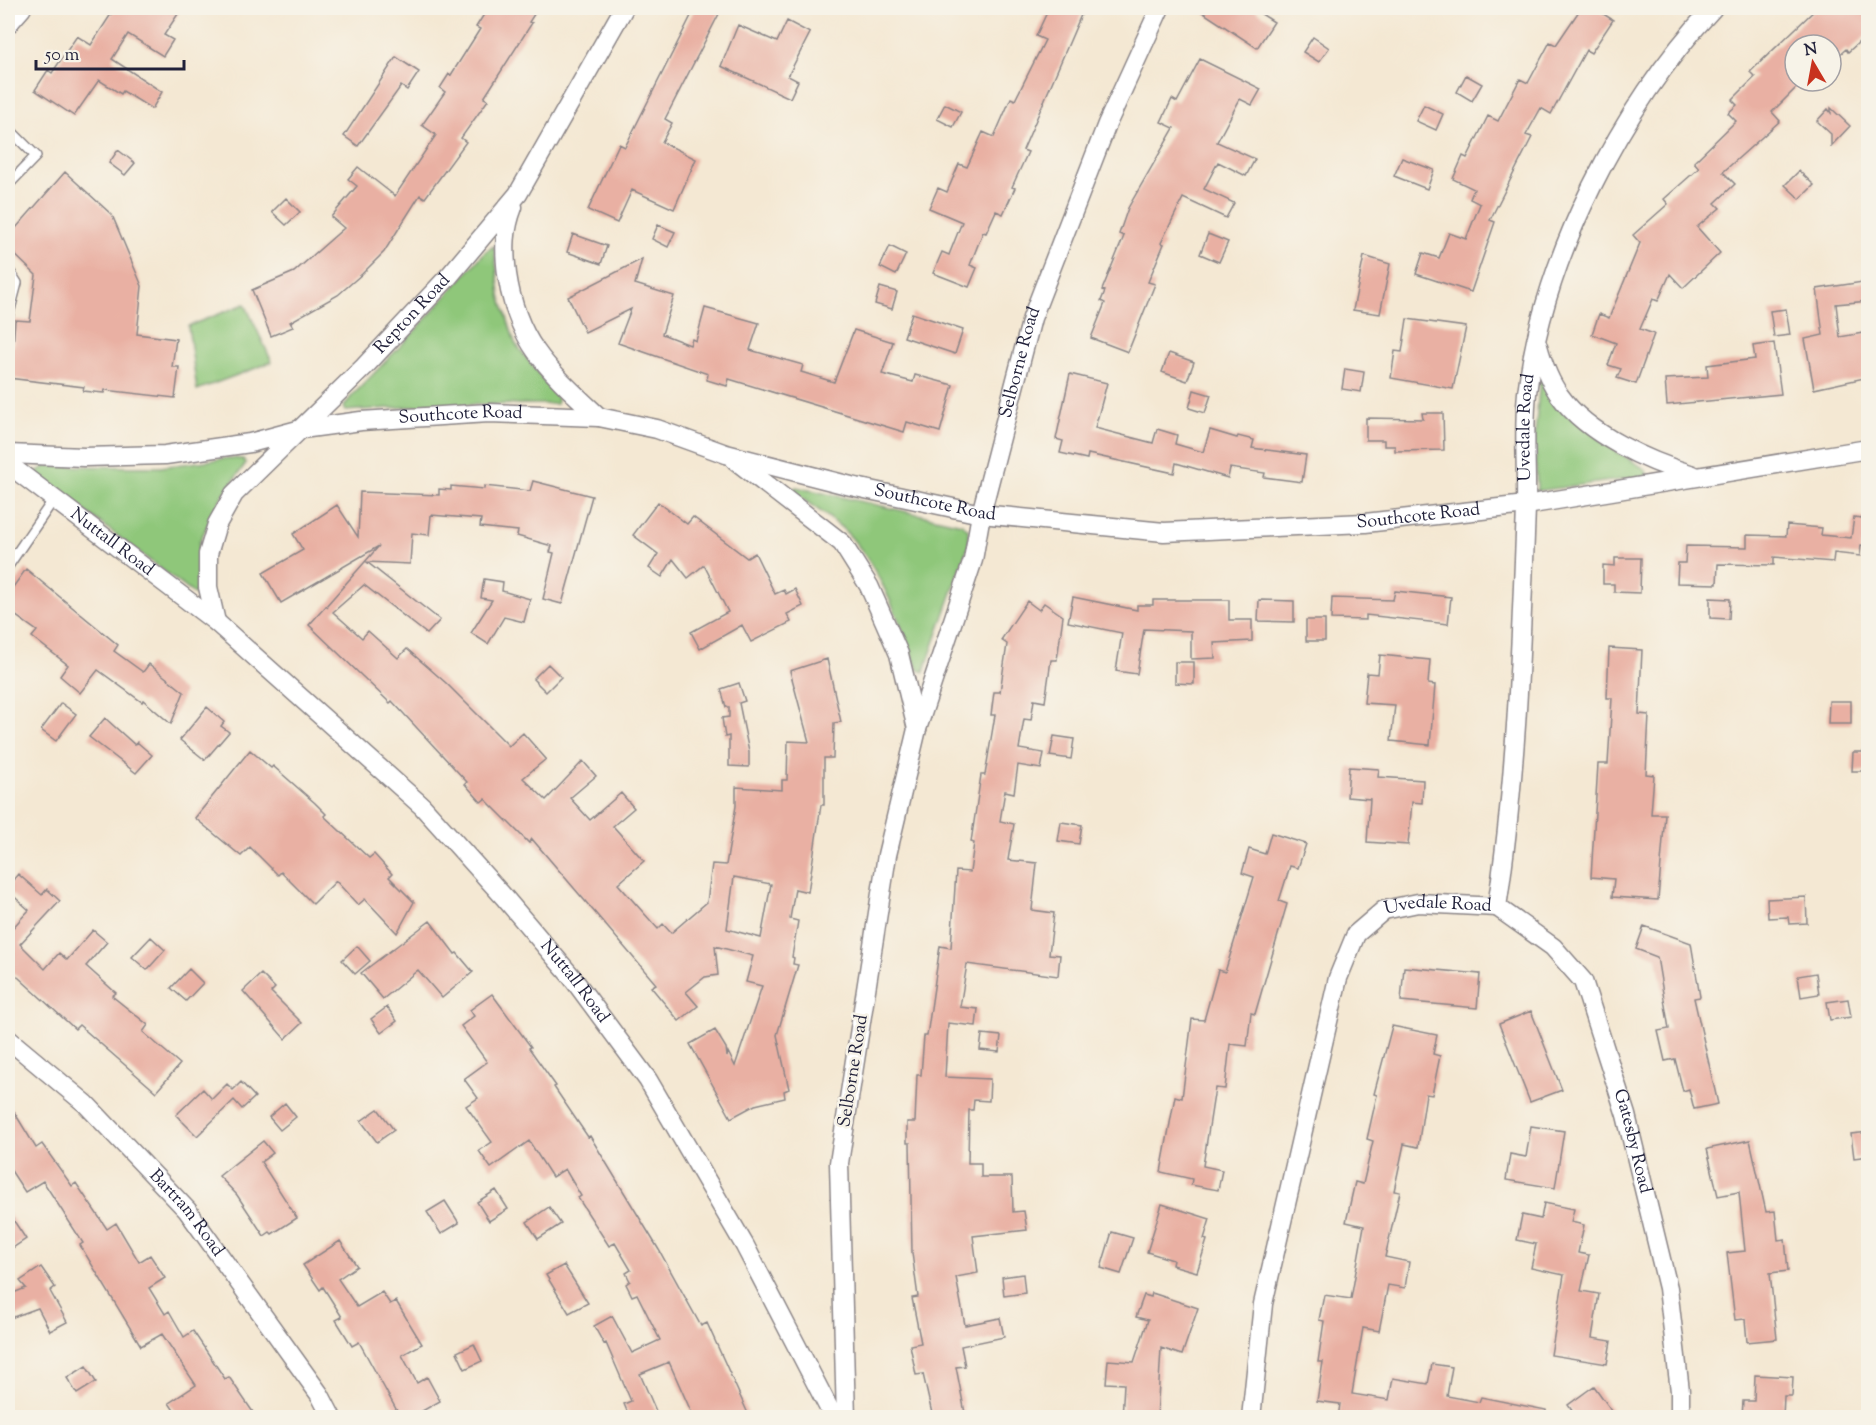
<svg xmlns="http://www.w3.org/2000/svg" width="1876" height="1425" viewBox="0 0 1876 1425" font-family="'Sorts Mill Goudy',serif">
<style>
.green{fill:#8fc77a;stroke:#58745a;stroke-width:1.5}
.building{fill:#e9b0a3;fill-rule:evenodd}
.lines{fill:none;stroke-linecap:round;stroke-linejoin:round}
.lane-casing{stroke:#8b8587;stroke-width:12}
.street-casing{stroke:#8b8587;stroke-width:21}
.lane{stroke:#fff;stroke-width:9}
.street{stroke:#fff;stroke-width:18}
.labels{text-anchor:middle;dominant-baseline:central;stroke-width:5;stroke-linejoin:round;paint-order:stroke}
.street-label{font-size:18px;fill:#22223b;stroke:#f7f3e8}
</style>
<rect width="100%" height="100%" fill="#f7f3e8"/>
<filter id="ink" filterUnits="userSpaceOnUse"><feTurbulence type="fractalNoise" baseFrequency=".0167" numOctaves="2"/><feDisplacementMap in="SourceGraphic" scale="12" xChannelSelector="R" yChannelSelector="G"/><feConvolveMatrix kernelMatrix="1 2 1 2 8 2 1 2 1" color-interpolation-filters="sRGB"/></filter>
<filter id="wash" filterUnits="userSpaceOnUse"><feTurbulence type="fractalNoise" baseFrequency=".008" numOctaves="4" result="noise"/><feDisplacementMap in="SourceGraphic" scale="24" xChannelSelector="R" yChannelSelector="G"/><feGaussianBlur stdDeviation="1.35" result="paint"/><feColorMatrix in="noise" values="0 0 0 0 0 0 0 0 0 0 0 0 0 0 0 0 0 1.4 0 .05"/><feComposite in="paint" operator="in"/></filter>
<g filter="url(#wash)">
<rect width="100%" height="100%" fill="#f4e8d3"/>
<path class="green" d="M494 246 500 295 515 343 557 398V404L439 405 345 411 344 406 352 396 415 331 486 251Z
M245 304 272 362 197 390 188 326Z
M1540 378 1603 443 1645 469 1648 476 1537 491 1535 436Z
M229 458 243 459 246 463 221 498 199 543 197 591 194 594 39 476 37 471 47 466 160 467Z
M796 487 962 524 968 529 969 544 924 672 918 670C901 625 882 571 849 535 834 519 812 506 794 493L793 489Z"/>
<g id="blocks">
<path class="building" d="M115 8H182L164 35 173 40 163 56 128 34 112 59 162 92 152 109 123 91 121 94 99 80 74 116 35 90 48 70 52 73 77 36 91 45Z
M488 8H538L529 22 532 23 484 98 488 100 461 138 466 142 425 198 420 195 384 252 362 274 338 295 290 322 293 327 271 336 252 290 294 272 344 228 331 217 357 186 348 179 358 167 395 196 436 135 422 125 445 92 440 88 449 74 451 75 480 29 476 27Z
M695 8H722L665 119 672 123 662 142 696 159 674 209 632 190 617 223 588 210 619 144 625 147Z
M1049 8H1084L1023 150 1028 152 1012 187 1015 188 1003 214 996 211 986 233 983 232 970 265 977 268 969 287 933 273 942 252 949 255 962 222 929 208 938 188 947 192 959 164 967 167 983 132 994 137 1011 98 1015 100 1045 40 1036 36Z
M1196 8H1252L1274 22 1257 48Z
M1581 8H1594L1613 20 1591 53 1586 50 1551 114 1541 108 1526 135 1532 137 1490 220 1495 222 1471 292 1416 274 1423 253 1439 258 1449 233 1466 239 1480 204 1470 199 1474 189 1453 179 1463 156 1467 158 1488 116 1498 121 1520 79 1528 83 1550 42 1556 45Z
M1817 8H1869V33L1848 52 1846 49 1831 62V45H1795V81L1801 83 1772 112 1780 121 1723 172 1735 184 1715 203 1720 208 1697 227 1720 253 1683 288 1670 274 1658 301 1653 299 1640 329 1654 334 1636 384 1617 378 1621 369 1608 365 1616 343 1592 334 1599 314 1609 318 1640 243 1633 235 1668 204 1664 199 1699 168 1694 162 1736 121 1728 113 1737 105 1732 100 1755 77 1750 72Z
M787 21 810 33 788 76 798 81 790 98 721 66 738 25 777 42Z
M1313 37 1329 48 1319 62 1303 52Z
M396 57 419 72 407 90 401 86 358 146 344 136Z
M1200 59 1261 89 1252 105 1240 99 1217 142 1255 159 1246 176 1218 162 1204 189 1234 203 1226 218 1183 198 1161 243 1164 244 1148 282 1155 284 1128 352 1091 338 1105 303 1101 301 1105 291 1102 290 1124 236 1119 234 1128 208 1174 128 1161 122 1172 99 1177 102Z
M1466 75 1482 84 1472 101 1457 92Z
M945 104 961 112 953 127 937 119Z
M1424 105 1443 114 1436 130 1416 121Z
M1831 108 1850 126 1831 146V134L1817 121 1828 109 1831 113Z
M118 150 135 163 125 175 109 163Z
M1402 158 1434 170 1427 189 1394 176Z
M1799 171 1814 185 1800 199 1785 185Z
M65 172 112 215 142 286 137 334 176 339 172 367H179L175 398 105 390 104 393 83 391 84 387 8 378V347H13L15 320 30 321 36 275 8 248V237Z
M286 198 300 212 286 225 272 212Z
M658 225 675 232 668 247 652 239Z
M573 234 607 246 601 264 567 252Z
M1208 234 1228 242 1219 262 1200 254Z
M890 246 906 254 896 275 880 267Z
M1364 256 1390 264 1380 314 1353 310Z
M642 259 635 284 674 296 662 334 690 345 692 339 696 341 705 308 759 323 750 350 803 365 801 372 834 382 854 330 893 342 882 374 913 382 915 375 953 385 940 432 907 422 904 432 729 379 727 386 707 380 708 374 618 343 631 309 585 332 568 297Z
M1869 281V301L1836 304 1840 337 1869 332V377L1814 389 1805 339 1823 335 1817 289Z
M880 287 897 292 892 309 875 304Z
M1786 309 1790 335 1774 337 1770 311Z
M912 313 963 330 955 354 904 337Z
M1407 319 1466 327 1453 389 1391 378 1395 351 1402 352Z
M1774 343 1781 394 1667 405 1665 379 1708 377 1707 365 1755 359 1753 346Z
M1169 353 1194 362 1187 381 1162 372Z
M1345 369 1364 372 1361 392 1342 389Z
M1070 374 1107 383 1095 428 1153 443 1157 429 1177 435 1175 444 1203 452 1210 430 1237 438 1238 436 1254 440 1252 448 1306 455 1302 482 1264 477 1265 473 1230 468 1228 478 1176 463 1174 473 1088 454 1087 459 1060 453 1063 441 1056 439Z
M1194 390 1211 395 1205 413 1189 408Z
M1422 413H1443L1444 450 1395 451V446H1384V440H1366V418L1423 419Z
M533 481 592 496 562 604 543 599 554 553 550 552 552 546 517 536 518 531 480 527 481 519 431 515 429 535 412 533 410 564 367 562 440 620 427 634 364 585 333 612 362 638 368 631 398 658 407 649 446 683 509 746 523 733 546 759 523 778 546 800 583 761 596 776 570 798 590 820 621 793 634 808 613 826 644 861 618 884 658 929 663 924 671 933 707 902 712 864 726 865 736 806V787L782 790V780H787L788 741 809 742 790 671 827 659 841 722 834 723 833 758H824V805H821L808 892 795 889 790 919 798 921 792 957 794 958 793 964 798 965 777 1035 789 1089 784 1091 785 1098 755 1105 731 1118 690 1044 715 1030 726 1048 727 1057 728 1052 735 1066 762 986 746 982 753 956 715 946 718 975 705 977 686 992 698 1006 679 1021 651 987 656 984 532 839 529 843 485 799 481 802 465 784 467 782 392 701 390 703 309 625 326 606 328 608 326 606 379 546 281 603 263 573 303 550 293 534 337 505 358 537 360 492 439 495V489L451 490V486L484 489V486L530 491ZM734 877 771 884 761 938 727 929Z
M658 502 687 524 693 517 747 558 755 553 775 594 784 590 786 594 795 589 803 606 787 614 791 622 751 642 742 625 700 649 691 632 728 612 704 565 688 578 673 559 662 577 649 568 658 554 633 535Z
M1854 517 1869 519V546L1861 545 1860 556 1834 553 1833 562 1774 557V565L1718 564 1717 584 1677 583 1678 563H1685L1686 546 1747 547V535L1786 536 1787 525 1822 528 1821 535 1851 538Z
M1615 558H1641L1640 593 1614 592V584H1603V565L1615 566Z
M26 569 118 645 114 651 143 672 149 664 184 692 171 724 143 700 142 702 98 670 80 693 60 676 68 665 32 637 37 631 8 610V594Z
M484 579 503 582 502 591 530 599 524 622 504 617 488 644 471 633 492 600 481 598Z
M1395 591 1451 597 1448 624 1366 615V620L1331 619 1332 598 1393 600Z
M1073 597 1137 610V605H1153V600H1229V620H1252V641L1214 643 1215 658 1191 659V631L1144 629 1137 674 1116 671 1122 633 1068 622Z
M1710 598 1730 599 1729 619 1710 618Z
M1259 600 1294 601V622L1258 621Z
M1027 601 1039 610 1044 603 1063 616 1057 660H1051L1045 702 1034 700 1031 720 1024 719 1019 749 1044 753 1041 769 1018 765 1014 793 1005 791 1000 821 1014 824 1008 860 1037 863 1032 910 1054 913 1049 954 1060 955 1058 976 967 964 960 1007 978 1009 976 1026 948 1023 945 1077 990 1079 989 1101 974 1100 973 1110H969L968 1163H981V1177H1012L1013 1212 1024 1211 1027 1230 973 1236 978 1273 956 1277 965 1325 1000 1318 1004 1337 961 1346 965 1366 956 1367 966 1418H933L923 1374 916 1375 910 1345 921 1343 912 1298 918 1297 912 1253 910 1143H907V1122H915L917 1075H921L924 1036H927L940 946 951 948 956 871 970 872 974 843 971 842 981 775H985L995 715H991L994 692H1000L1007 644 1001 640Z
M1306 620H1325V641H1306Z
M1609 648 1642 650 1639 714 1649 715 1646 774 1654 775 1651 814H1665L1658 900 1612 897 1614 879 1591 877 1598 764H1608L1612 698H1607Z
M1380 655 1430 660 1428 684 1435 685 1430 745 1391 741 1395 705 1364 703 1367 673 1378 674Z
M1175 662H1194V684L1175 683Z
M548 664 561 677 546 692 533 679Z
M739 683 745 701 739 703 749 752V767L729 766V736L725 737 722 718 729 717V707H726L721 689Z
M1829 701H1851V724H1828Z
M61 703 76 714 56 741 41 730Z
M207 707 224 722 221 726 229 732 205 760 180 740Z
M105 718 135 745 137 742 152 755 136 773 89 737Z
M1054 736 1074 739 1071 759 1050 756Z
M250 750 271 768 273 766 315 803 326 814 324 816 369 858 374 854 392 874 389 877 414 902 397 933 365 899 358 905 336 881 313 904 281 872 278 875 250 847 241 856 195 818Z
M1853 752H1869V771H1852Z
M1349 767 1379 769 1378 777 1423 780 1422 803 1412 802 1408 845 1367 842 1370 799 1347 797Z
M1061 822 1082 825 1079 844 1058 841Z
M1271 833 1306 844 1298 868 1290 866 1279 901 1287 904 1255 1014 1251 1013 1247 1046 1230 1044 1225 1089 1215 1088 1203 1166 1222 1170 1218 1190 1191 1185 1192 1179 1161 1172 1175 1096 1182 1098 1192 1019 1204 1020 1218 970 1225 972 1254 877 1242 873 1249 849 1265 854Z
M18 874 42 895 47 889 60 901 20 944 45 969 59 953 67 960 93 930 107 942 86 966 116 993 112 996 148 1025 143 1032 180 1064 156 1092 79 1025 75 1029 8 968V933L29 910 8 891V886Z
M1806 897 1807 923 1789 924 1788 917 1768 918 1767 899Z
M430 921 455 954 457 953 473 972 442 998 418 970 383 999 361 973Z
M1644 926 1691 943 1700 997 1694 998 1718 1104 1694 1109 1689 1089 1683 1091 1675 1059 1665 1061 1658 1031 1669 1029 1657 957 1636 949Z
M151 937 165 950 147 970 132 957Z
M357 946 370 961 355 974 342 960Z
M1404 967 1480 974 1477 1008 1401 1001Z
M189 969 203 983 186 1001 171 988Z
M1816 973 1819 994 1801 997 1798 976Z
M261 974 275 988 271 992 302 1023 285 1039 243 991Z
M492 994 531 1047 529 1048 556 1086 554 1087 588 1137 590 1136 659 1250 701 1326 707 1323 750 1418H694L669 1362 640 1374 659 1418H630L624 1404 631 1401 606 1343 604 1344 594 1326 612 1316 632 1353 660 1340 637 1294 632 1296 626 1284 630 1281 626 1273 631 1270 615 1243 609 1246 578 1198 581 1196 565 1169 552 1177 529 1141 491 1168 479 1151 492 1142 466 1106 478 1098 464 1079 487 1062 461 1026 474 1016 470 1010Z
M1848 999 1851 1017 1830 1020 1827 1002Z
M387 1007 397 1021 381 1033 371 1019Z
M1531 1011 1562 1090 1530 1102 1499 1024Z
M1392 1026 1437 1035 1433 1054 1440 1056 1432 1095 1426 1094 1418 1147 1404 1144 1394 1191 1400 1192 1385 1257 1409 1262 1405 1288 1388 1285 1379 1331 1363 1328 1352 1394 1389 1400 1393 1378 1428 1384 1432 1364 1452 1367 1447 1396 1479 1402 1481 1397 1546 1410V1418H1403L1372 1412 1371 1418H1338L1340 1404 1317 1401 1323 1362H1318L1324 1321 1319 1320 1324 1295 1351 1299 1364 1226 1346 1222 1355 1182 1363 1184 1373 1141 1367 1139 1377 1095 1374 1094Z
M982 1034 1001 1036 999 1052 980 1050Z
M241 1082 255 1097 242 1109 234 1100 197 1136 176 1115 203 1089 212 1099 227 1084 233 1090Z
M8 1102 36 1148 42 1144 72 1186 76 1183 107 1229 116 1223 139 1262 150 1255 165 1278 149 1288 165 1314 169 1311 184 1337 193 1331 225 1379 229 1377 257 1418H179L169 1403 196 1385 162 1334 141 1346 80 1245 83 1243 43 1181 25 1192 8 1166Z
M285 1103 296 1117 280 1130 269 1117Z
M378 1109 394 1130 377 1142 361 1121Z
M1531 1126 1564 1131 1555 1188 1506 1180 1510 1154 1526 1157Z
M1869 1132V1156L1854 1158 1851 1134Z
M1750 1140 1766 1212 1775 1211 1778 1240 1785 1239 1788 1271 1770 1273 1777 1339 1747 1342 1745 1319 1735 1320 1727 1253 1745 1251 1739 1192 1718 1196 1707 1149Z
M263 1141 273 1153 261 1162 297 1218 272 1234 270 1232 264 1236 237 1195 219 1176Z
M496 1190 508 1209 489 1221 477 1202Z
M445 1201 459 1223 441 1234 427 1212Z
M1544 1203 1574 1209 1571 1222 1584 1225 1578 1253 1589 1255 1581 1291 1599 1294 1592 1338 1611 1341 1607 1364 1551 1355 1564 1275 1531 1268 1536 1244 1517 1240 1522 1215 1541 1219Z
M1162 1204 1210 1219 1204 1239 1207 1240 1197 1272 1172 1265 1173 1260 1147 1252Z
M549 1207 561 1224 538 1239 527 1222Z
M8 1212 26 1239 8 1251Z
M1112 1232 1133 1238 1121 1274 1101 1268Z
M340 1241 357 1266 338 1279 357 1307 382 1292 390 1304 396 1301 422 1344 402 1355 417 1383 427 1377 440 1401 410 1418H401L359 1342 352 1346 336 1320 342 1317 323 1287 320 1290 303 1265Z
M564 1265 588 1303 569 1313 546 1275Z
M41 1267 55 1287 50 1291 67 1322 50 1331 38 1308 8 1319V1295L26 1288 20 1281Z
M1023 1274 1025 1293 1004 1296 1002 1277Z
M1152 1293 1198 1308 1182 1355 1161 1348 1157 1418H1122L1124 1384 1106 1383 1108 1360 1134 1362 1148 1320 1136 1317 1144 1295 1151 1297Z
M474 1344 482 1361 465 1369 457 1352Z
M86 1366 96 1382 77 1394 67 1378Z
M1755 1375 1793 1377 1792 1396H1784L1783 1418H1742L1743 1401H1754Z
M1594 1386 1617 1418H1577L1568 1405Z"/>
</g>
</g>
<g filter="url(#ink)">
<use href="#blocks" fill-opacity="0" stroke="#8b8587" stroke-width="1.5"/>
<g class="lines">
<defs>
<path id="lane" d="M8 128 36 156 8 185
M8 269 17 283 8 317
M8 566 54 499"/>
<g id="street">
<path d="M8 24 22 8"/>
<path d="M513 207C504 230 504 250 507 274 517 344 550 371 599 417"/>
<path d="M1538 346C1543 364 1549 381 1560 396 1588 435 1649 462 1693 475"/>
<path id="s1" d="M8 454 84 457 165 455 250 443 302 429 361 421 489 413 599 417 657 429 726 454 851 486 981 514 1164 532 1365 523 1526 505 1868 449"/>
<path d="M735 460 842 543 869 586 899 654 917 729 887 855 839 1163 846 1418"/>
<path id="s2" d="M8 464 216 622 422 806 504 897 571 976 648 1080 745 1246 834 1418"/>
<path id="s3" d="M216 622 208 587V554L217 524 234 494 364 367 450 275 518 194 624 8"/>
<path id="s4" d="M917 729 973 560 981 514 1032 318 1107 124 1160 8"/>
<path id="s5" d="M1497 907 1553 947 1583 981 1626 1115 1668 1288 1680 1391V1418"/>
<path id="s6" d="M8 1039 86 1104 187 1210 320 1395 332 1418"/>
<path id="s7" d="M1251 1418 1263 1304 1338 978 1356 934 1384 910 1418 903 1497 907C1517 775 1521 641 1526 508 1527 470 1523 431 1527 393 1543 258 1621 107 1713 8"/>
</g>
</defs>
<use href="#lane" class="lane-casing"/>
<use href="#street" class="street-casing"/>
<use href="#lane" class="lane"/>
<use href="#street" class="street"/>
</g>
</g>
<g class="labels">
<g class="street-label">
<text stroke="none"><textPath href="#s3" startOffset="388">Repton Road</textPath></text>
<text stroke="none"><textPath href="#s4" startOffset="381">Selborne Road</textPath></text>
<text stroke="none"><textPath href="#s1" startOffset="456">Southcote Road</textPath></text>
<text stroke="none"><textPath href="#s7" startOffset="1128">Uvedale Road</textPath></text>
<text stroke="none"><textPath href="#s1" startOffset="942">Southcote Road</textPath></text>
<text stroke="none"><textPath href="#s1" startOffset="1428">Southcote Road</textPath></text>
<text stroke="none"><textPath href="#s2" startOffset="130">Nuttall Road</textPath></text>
<text stroke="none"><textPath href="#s7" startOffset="588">Uvedale Road</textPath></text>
<text stroke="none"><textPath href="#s2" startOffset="770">Nuttall Road</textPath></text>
<text transform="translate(854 1071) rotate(-81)">Selborne Road</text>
<text stroke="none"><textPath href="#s5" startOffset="282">Gatesby Road</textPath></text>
<text stroke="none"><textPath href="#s6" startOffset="250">Bartram Road</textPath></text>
</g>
</g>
<rect width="1876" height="1425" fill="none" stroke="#f7f3e8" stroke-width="30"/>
<g transform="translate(1813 63) rotate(350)"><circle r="28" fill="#f7f3e8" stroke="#a29fa3" stroke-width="1.5"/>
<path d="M0-4.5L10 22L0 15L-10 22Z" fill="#c8321e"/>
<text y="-9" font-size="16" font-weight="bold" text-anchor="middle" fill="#22223b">N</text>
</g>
<path d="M36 60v9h148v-9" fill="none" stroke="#22223b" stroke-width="3"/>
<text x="45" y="60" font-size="18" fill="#22223b" stroke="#f7f3e8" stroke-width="4.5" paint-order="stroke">50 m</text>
</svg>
